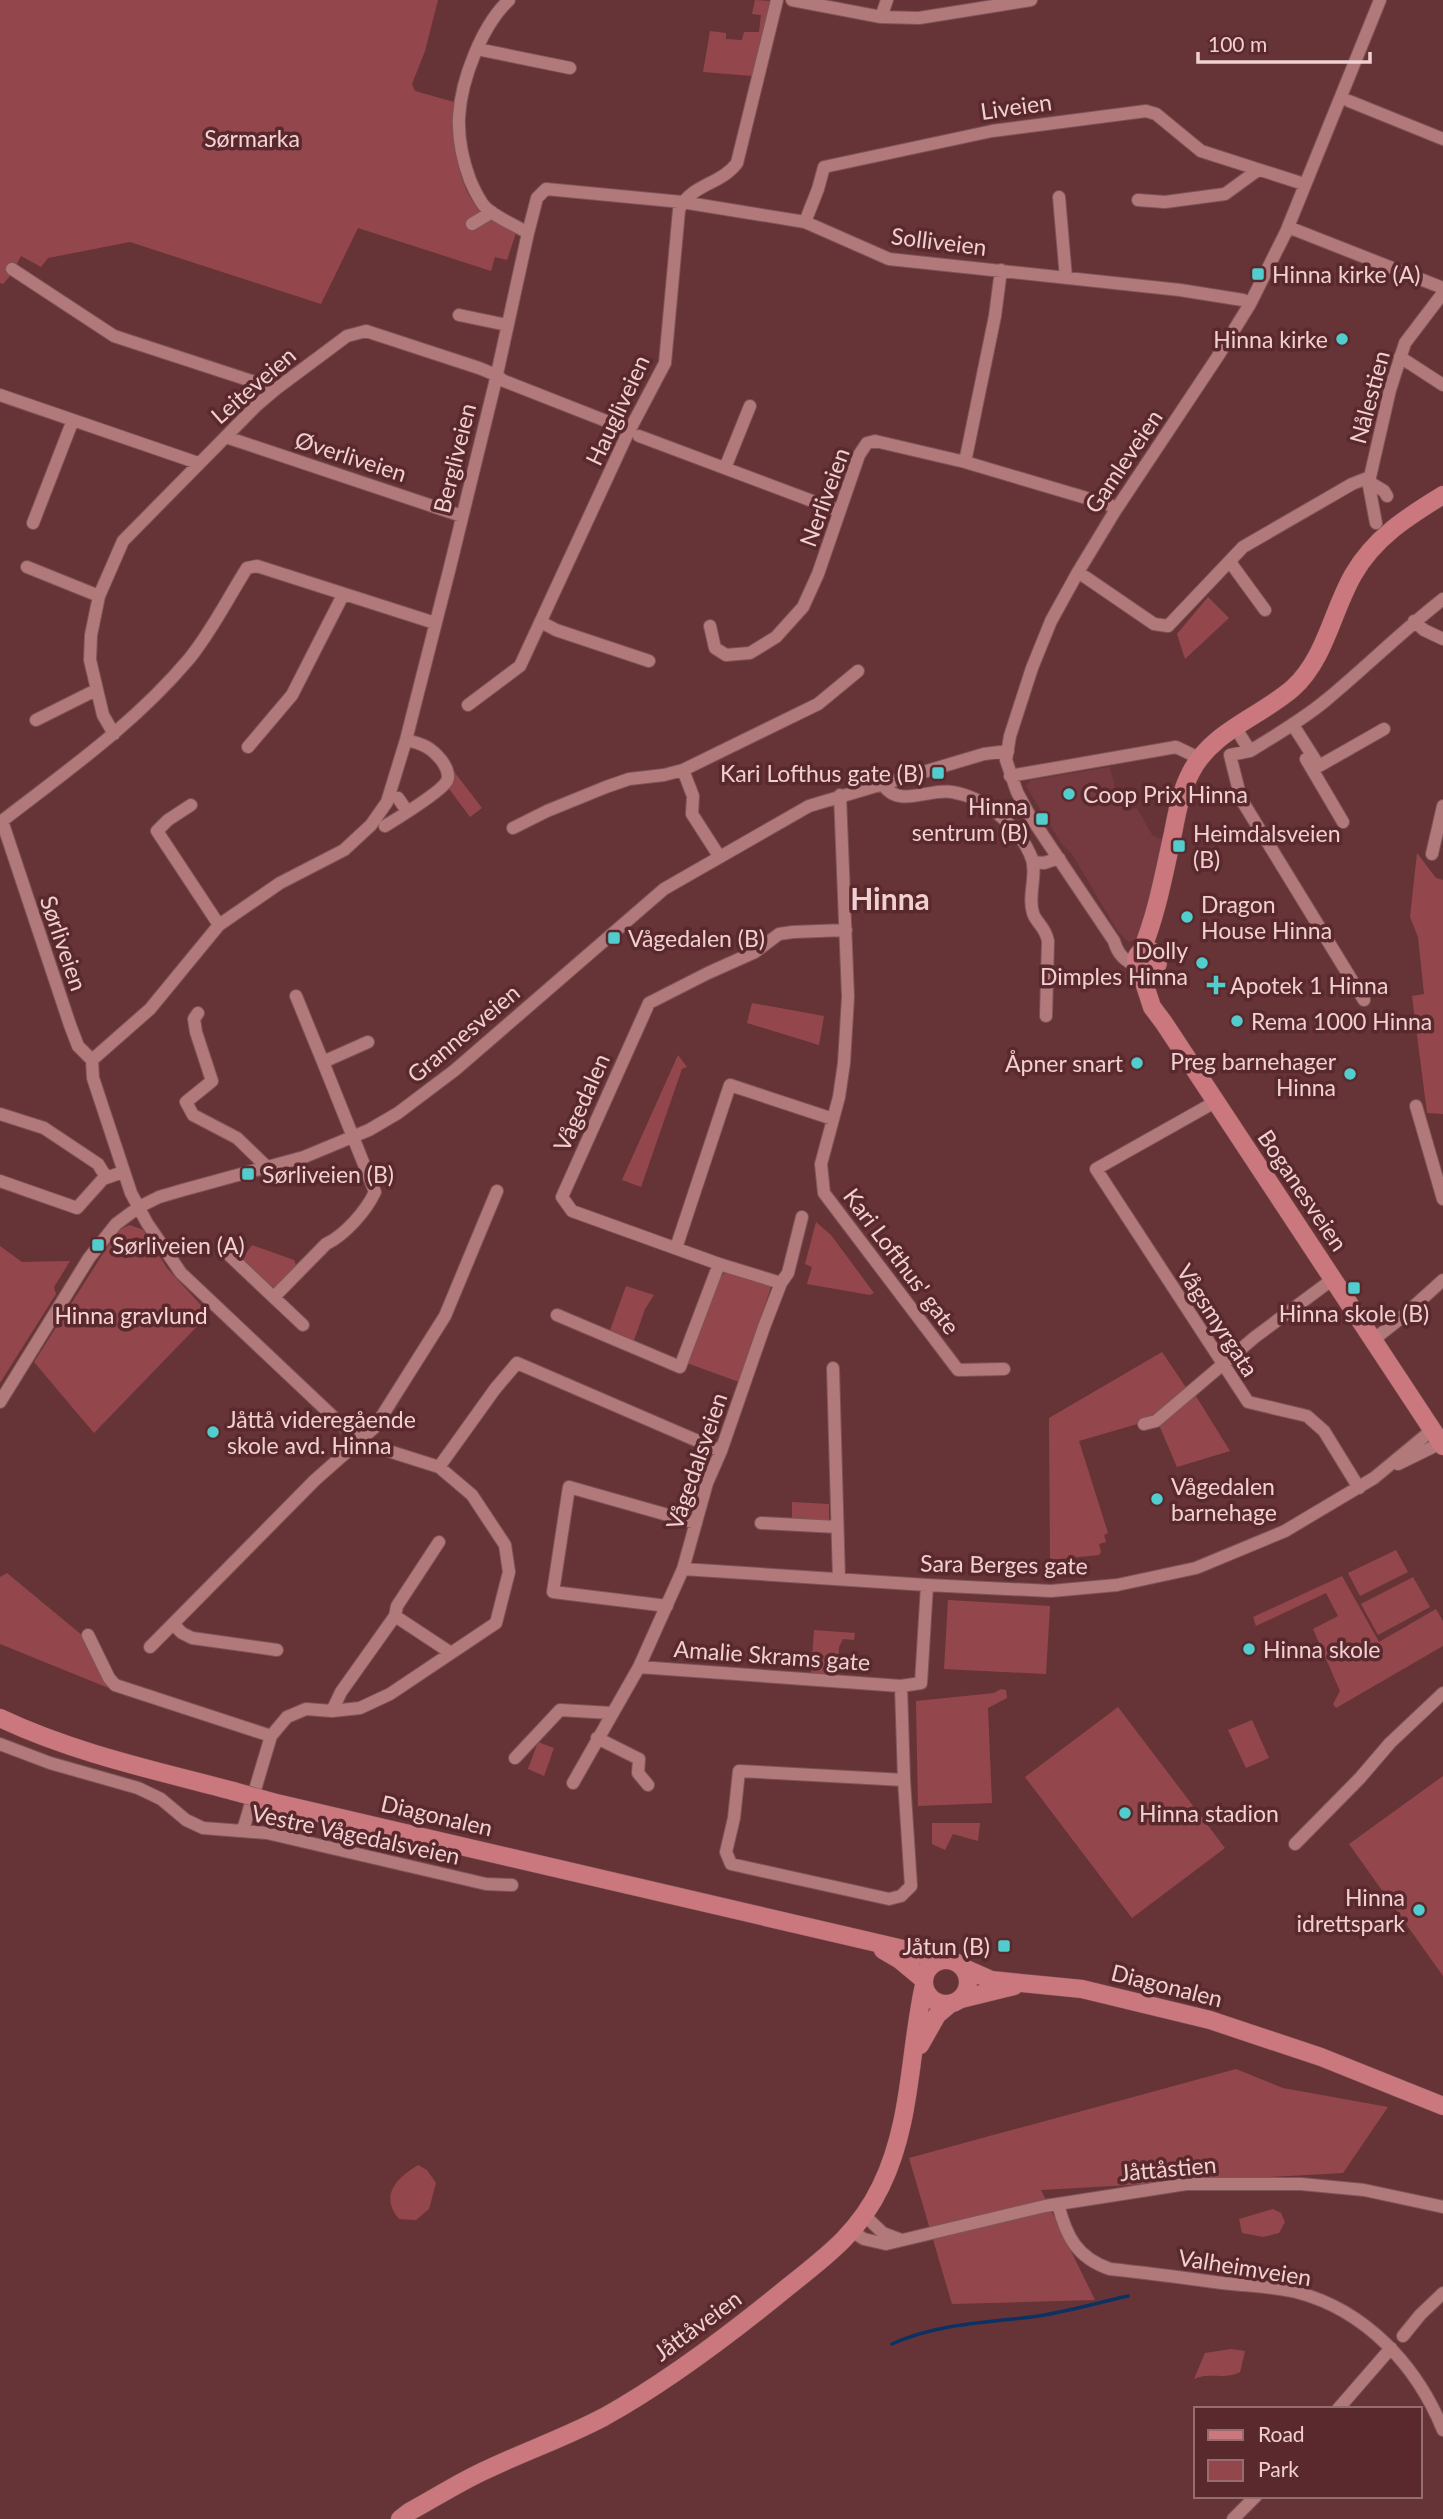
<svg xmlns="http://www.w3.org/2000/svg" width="1443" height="2519" viewBox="0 0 1443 2519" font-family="Lato,sans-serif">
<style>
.built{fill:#753a3f}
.green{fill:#93474d}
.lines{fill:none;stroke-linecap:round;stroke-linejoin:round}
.stream{stroke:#0b3262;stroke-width:3.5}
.minor-casing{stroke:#7e5457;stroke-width:14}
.major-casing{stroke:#7e5457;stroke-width:19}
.minor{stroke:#b2797b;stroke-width:12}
.major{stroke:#ca787d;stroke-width:18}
.major-bridge-casing{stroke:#7e5457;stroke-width:19;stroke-linecap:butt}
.major-bridge{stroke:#ca787d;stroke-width:18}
.poi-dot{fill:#52cdce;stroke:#5a292d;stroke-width:2.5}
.labels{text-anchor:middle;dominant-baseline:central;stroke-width:7;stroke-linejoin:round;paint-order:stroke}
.street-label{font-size:23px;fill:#f0d0d1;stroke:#5a292d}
.park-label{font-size:23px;fill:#f6d4d5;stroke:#5a292d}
.poi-label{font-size:23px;fill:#f0d0d1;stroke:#5a292d;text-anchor:start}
.district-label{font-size:30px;font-weight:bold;fill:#f0d0d1;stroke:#5a292d}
</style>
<rect width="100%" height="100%" fill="#663437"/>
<path class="built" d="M1110 767 1117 796 1124 810 1137 808 1153 836 1162 839 1148 919 1140 939 1129 942 1118 932 1072 854 1061 843 1026 786 1031 780Z"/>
<path class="green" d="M0 0H438L425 51 412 84 415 91 454 102C455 140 454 184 482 213 491 221 505 227 516 233L507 260 495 257 491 271 358 228 321 304 130 242 48 258 41 267 21 256 11 275 3 284 0 283Z
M755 0 771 1 753 76 703 72 710 31 726 33V39L742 40 744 32H759L761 15 752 14Z
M1208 597 1229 618 1185 659 1177 634Z
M449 765 482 808 470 817 447 786Z
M1417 853 1436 878 1443 880V1114L1427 1113 1412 996 1424 994 1418 937 1410 917Z
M752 1003 824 1016 819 1045 747 1023Z
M678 1055 687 1067 682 1069 641 1187 622 1180Z
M816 1222 831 1235 874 1293 870 1295 807 1284 812 1267 805 1264Z
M130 1225 143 1230 167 1268 209 1314 94 1433 34 1362 118 1230Z
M252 1245 294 1260 296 1265 295 1269 275 1287 270 1286 241 1260Z
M0 1246 22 1262 70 1261 54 1287 56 1294 0 1383Z
M728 1271 768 1284 771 1287 739 1382 684 1362 717 1278Z
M626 1286 654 1295 645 1309 633 1343 609 1333Z
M1162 1352 1187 1389 1151 1420 1079 1441 1108 1533 1104 1535 1106 1542 1099 1544 1101 1552 1099 1555 1050 1560 1049 1418Z
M1194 1393 1230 1451 1177 1467 1159 1425Z
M792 1502 829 1504V1521L792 1519Z
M1396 1550 1408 1572 1360 1596 1348 1573Z
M7 1573 83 1636 111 1689 0 1644V1577Z
M1342 1576 1379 1642 1436 1609 1443 1621V1646L1336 1708 1333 1704 1340 1691 1313 1629 1338 1616 1326 1593 1256 1626 1253 1617Z
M1413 1577 1430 1607 1378 1635 1361 1604Z
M948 1600 1050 1606 1046 1674 944 1669Z
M814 1630 855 1633 854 1640 843 1639 839 1647 838 1674 811 1675Z
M1001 1689 1006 1690 1007 1698 988 1708 992 1803 918 1806 916 1701 994 1693Z
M1118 1707 1225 1848 1132 1918 1025 1777Z
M1252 1720 1269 1758 1246 1768 1228 1730Z
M538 1742 554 1748 544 1776 528 1769Z
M1443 1776V1976L1349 1844Z
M932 1823H980L978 1841 953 1834 945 1850 932 1844Z
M1236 2069 1283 2088 1388 2107 1343 2173 1041 2190 1095 2300 952 2304 909 2158Z
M418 2165 427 2170 436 2183 429 2209 416 2220 399 2219C379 2195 397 2178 418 2165Z
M1273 2209 1281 2213 1285 2222 1279 2233 1263 2237 1242 2233 1239 2219Z
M1231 2349 1245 2351 1240 2372C1226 2380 1209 2372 1194 2379L1205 2353Z"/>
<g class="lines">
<path class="stream" d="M892 2344C935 2324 984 2323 1031 2317 1063 2313 1096 2303 1128 2296"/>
<defs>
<path id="minor" d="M509 0C482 25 461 80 459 117 458 138 463 161 470 180 474 189 479 201 486 208 497 218 515 225 528 233
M792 0 881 17 919 18 1031 0
M881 17 887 0
M477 49 570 68
M1349 101 1443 139
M1059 197 1066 278
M1138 200 1165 202 1225 194 1258 170
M805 222 818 189 824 167 992 131 1146 111 1156 114 1201 151 1304 184
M472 224 492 212
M1288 227 1443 288
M12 269 114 336 276 389
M459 315 507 325
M1400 357 1443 385
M0 395 198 463
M639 436 839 511
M226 437 462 516
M965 462 995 316 1001 270
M725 468 750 406
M1369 482 1384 491 1387 496
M33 523 73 420
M1376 523 1369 486 1370 477 1390 390 1405 343 1443 293
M1230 562 1265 610
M27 567 99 596
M1078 572 1154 624 1168 626 1243 547 1352 484 1370 477
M1414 621 1424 630 1443 639
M541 622 556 630 649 661
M710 626 715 648 726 655 750 653 776 637 803 607 818 574 859 455 867 443 875 441 965 462 1110 505 1115 511
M468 705 520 666 626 437 665 363 679 210C690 184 721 185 737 163L777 0
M36 720 96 690
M1293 725 1319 766 1384 729
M1235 727 1250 751C1276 735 1302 720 1325 701 1365 668 1402 631 1443 599
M114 734 103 715 90 660 91 635 99 596 123 541 256 406 276 389 347 336 366 331 479 368 496 375 504 381 629 430
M248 747 292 695 343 595
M1250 751 1230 755 1241 799 1364 1000
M1306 759 1343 822
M683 770 693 796 692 814 719 856
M1010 776 1176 747 1199 758
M883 784C897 809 930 788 952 792 984 797 1017 825 1030 854 1039 872 1027 895 1033 913 1036 923 1045 926 1048 941L1046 1016
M840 795 848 997 844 1063 839 1097 821 1164 824 1193 958 1370 1004 1369
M398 798 407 811
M191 805 168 820 157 831 219 925
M385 826C398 818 441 792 447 781 450 774 446 767 442 761 431 747 423 744 406 740
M513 828 547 811 606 787 629 779 664 775 683 770 818 704 858 671
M1432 854 1443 806
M1033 862 1044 863 1059 858
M1138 967C1125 961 1118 955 1114 941L1030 816 1017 792 1006 760 1010 736 1032 668 1051 621 1078 572 1115 511 1218 356 1250 304 1286 232 1380 0
M296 996 323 1062
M198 1013 194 1019 196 1032 212 1081 186 1102 193 1115 237 1138 267 1167
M92 1060 150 1009 219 925 280 883 344 850 371 825 387 802 406 740 450 567 495 383 528 233 537 198 546 189 682 202 805 222 889 259 1180 290 1243 300 1250 304
M1215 1102 1096 1169 1248 1402 1307 1416 1324 1431 1359 1488
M1416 1106 1443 1199
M0 1114 44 1128 98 1164 106 1177
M0 1181 77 1208 103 1179 123 1172
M676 1248 730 1085 833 1119
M230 1256 303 1325
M781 1283 719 1264 572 1211 562 1197 649 1003 708 973 755 952 779 934 793 932 846 930
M274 1297 326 1244C345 1235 366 1211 375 1192L323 1062 368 1042
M557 1315 680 1367 719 1264
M1373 1340 1401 1318 1443 1280
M833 1368 839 1579
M0 1402 89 1258 116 1224 139 1207 159 1197 183 1190 304 1157 369 1130 398 1113 455 1070 664 889 809 806 984 754 1008 751
M1144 1424 1156 1421 1255 1337 1333 1279
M1398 1464 1441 1443
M439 1467 495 1389 517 1363 721 1451
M761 1523 837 1527
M683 1569 927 1585 1051 1591 1117 1585 1196 1568 1285 1531 1374 1478 1432 1430
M667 1606 553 1592 569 1487 696 1523
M395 1616 397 1606 439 1542
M173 1624 182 1633 192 1638 277 1650
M88 1635 109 1678 115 1685 271 1736
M150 1647 315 1480 375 1427 445 1316 497 1191
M639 1667 901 1686
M332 1711 341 1692 395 1616 451 1653
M597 1738 639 1759 638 1773 648 1785
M0 1744 50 1763 138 1788 161 1799 186 1820 203 1828 267 1833 486 1884 512 1885
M515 1758 560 1710 611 1713
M904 1780 739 1771 734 1818 726 1852 731 1864 889 1899 901 1896 911 1886 904 1780 901 1686 921 1683 927 1585
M573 1783 639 1667 683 1569 707 1483 721 1451 764 1327 781 1283 788 1273 802 1217
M243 1830 271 1736 287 1717 306 1709 332 1711 360 1708 390 1694 496 1623 509 1572 505 1545 472 1495 439 1467 360 1442 181 1273 147 1223 131 1193 93 1078 92 1060 78 1046 70 1025 2 821C68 770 135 723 189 659 212 631 228 598 247 568L257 566 435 623
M1295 1844 1360 1778 1390 1743 1443 1693
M1058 2204C1066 2236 1077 2258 1110 2269 1148 2273 1185 2278 1222 2283 1247 2286 1272 2286 1296 2292 1366 2310 1417 2366 1443 2430
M865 2216 883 2233 899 2239
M853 2232 864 2239 886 2244 1045 2206 1186 2184H1301L1364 2190 1443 2207
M1403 2336 1420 2315 1443 2293
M1338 2409 1391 2348
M1233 2519 1256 2496"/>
<path id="major" d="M1136 961a11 11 0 1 1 22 0a11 11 0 1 1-22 0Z
M1141 952C1157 914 1164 873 1173 833 1177 812 1181 791 1191 772 1212 731 1260 717 1293 688 1325 659 1332 612 1353 575 1374 538 1407 517 1443 495
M1140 970 1152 1007 1164 1023 1443 1446
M0 1718C74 1753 154 1770 233 1791
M272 1802 903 1949 939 1961
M883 1950 900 1960 924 1980
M924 1982a22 22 0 1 1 44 0a22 22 0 1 1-44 0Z
M964 1968 991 1980 1082 1989 1210 2020 1321 2057 1443 2106
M961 1999 1014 1986
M920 2045 937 2015 950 2004
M400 2519 409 2512C435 2498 461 2481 488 2469 526 2451 566 2437 604 2417 667 2382 733 2332 789 2286 828 2255 859 2232 881 2186 912 2122 909 2053 924 1985"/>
</defs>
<use href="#minor" class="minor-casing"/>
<use href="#major" class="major-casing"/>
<use href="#minor" class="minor"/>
<use href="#major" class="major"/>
<defs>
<path id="major-bridge" d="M233 1791 272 1802"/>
</defs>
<use href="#major-bridge" class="major-bridge-casing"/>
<use href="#major-bridge" class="major-bridge"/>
</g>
<g class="poi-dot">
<rect x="1251" y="267" width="14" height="14" rx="3.5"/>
<circle cx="1342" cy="339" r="7"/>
<rect x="931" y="766" width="14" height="14" rx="3.5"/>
<circle cx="1069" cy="794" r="7"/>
<rect x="1035" y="812" width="14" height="14" rx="3.5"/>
<rect x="1172" y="839" width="14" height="14" rx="3.5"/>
<circle cx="1187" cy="917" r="7"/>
<rect x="607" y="931" width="14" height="14" rx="3.5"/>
<circle cx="1202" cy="963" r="7"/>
<path d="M1212.5 974.5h7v7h7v7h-7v7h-7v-7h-7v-7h7z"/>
<circle cx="1237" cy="1021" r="7"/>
<circle cx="1137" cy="1063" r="7"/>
<circle cx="1350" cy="1074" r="7"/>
<rect x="241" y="1167" width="14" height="14" rx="3.5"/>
<rect x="91" y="1238" width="14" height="14" rx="3.5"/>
<rect x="1347" y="1281" width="14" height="14" rx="3.5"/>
<circle cx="213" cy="1432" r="7"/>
<circle cx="1157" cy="1499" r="7"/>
<circle cx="1249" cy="1649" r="7"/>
<circle cx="1125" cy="1813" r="7"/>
<circle cx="1419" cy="1910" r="7"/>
<rect x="997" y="1939" width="14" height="14" rx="3.5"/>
</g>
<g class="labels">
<g class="street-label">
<text transform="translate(1016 106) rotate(-8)">Liveien</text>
<text transform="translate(939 241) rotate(7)">Solliveien</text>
<text transform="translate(253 385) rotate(-41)">Leiteveien</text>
<text transform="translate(1369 397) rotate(-75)">Nålestien</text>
<text transform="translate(617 410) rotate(-65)">Haugliveien</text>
<text transform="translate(351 456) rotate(18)">Øverliveien</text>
<text transform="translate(454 458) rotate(-76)">Bergliveien</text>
<text transform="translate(1123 461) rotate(-56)">Gamleveien</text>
<text transform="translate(824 497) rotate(-70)">Nerliveien</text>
<text transform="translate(64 943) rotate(71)">Sørliveien</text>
<text transform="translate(463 1033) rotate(-40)">Grannesveien</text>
<text transform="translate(581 1102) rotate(-66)">Vågedalen</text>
<text transform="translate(1303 1190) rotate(56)">Boganesveien</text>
<text transform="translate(902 1261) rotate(53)">Kari Lofthus' gate</text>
<text transform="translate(1218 1320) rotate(57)">Vågsmyrgata</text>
<text transform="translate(696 1461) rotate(-71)">Vågedalsveien</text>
<text transform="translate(1004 1564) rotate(1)">Sara Berges gate</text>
<text transform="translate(772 1655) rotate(4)">Amalie Skrams gate</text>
<text transform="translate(437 1815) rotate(13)">Diagonalen</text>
<text transform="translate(356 1834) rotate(12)">Vestre Vågedalsveien</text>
<text transform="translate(1167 1985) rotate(14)">Diagonalen</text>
<text transform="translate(1168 2168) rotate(-5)">Jåttåstien</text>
<text transform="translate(1245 2267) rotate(9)">Valheimveien</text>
<text transform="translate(697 2325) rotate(-36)">Jåttåveien</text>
</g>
<g class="park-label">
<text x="252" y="138">Sørmarka</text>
<text x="131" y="1315">Hinna gravlund</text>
</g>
<g class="poi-label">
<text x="1272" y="274">Hinna kirke (A)</text>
<text x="1328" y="339" text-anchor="end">Hinna kirke</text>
<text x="924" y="773" text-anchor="end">Kari Lofthus gate (B)</text>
<text x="1083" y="794">Coop Prix Hinna</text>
<text x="1028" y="806" text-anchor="end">Hinna<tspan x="1028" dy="26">sentrum (B)</tspan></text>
<text x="1193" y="833">Heimdalsveien<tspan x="1193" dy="26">(B)</tspan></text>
<text x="1201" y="904">Dragon<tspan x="1201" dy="26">House Hinna</tspan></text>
<text x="628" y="938">Vågedalen (B)</text>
<text x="1188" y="950" text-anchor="end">Dolly<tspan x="1188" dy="26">Dimples Hinna</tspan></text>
<text x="1230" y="985">Apotek 1 Hinna</text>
<text x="1251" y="1021">Rema 1000 Hinna</text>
<text x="1336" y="1061" text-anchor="end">Preg barnehager<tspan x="1336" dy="26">Hinna</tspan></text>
<text x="1123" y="1063" text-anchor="end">Åpner snart</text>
<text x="262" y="1174">Sørliveien (B)</text>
<text x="112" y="1245">Sørliveien (A)</text>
<text x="1354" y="1313" text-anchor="middle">Hinna skole (B)</text>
<text x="227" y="1419">Jåttå videregående<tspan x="227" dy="26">skole avd. Hinna</tspan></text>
<text x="1171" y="1486">Vågedalen<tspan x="1171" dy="26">barnehage</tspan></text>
<text x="1263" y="1649">Hinna skole</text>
<text x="1139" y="1813">Hinna stadion</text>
<text x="1405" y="1897" text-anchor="end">Hinna<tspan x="1405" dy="26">idrettspark</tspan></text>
<text x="990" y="1946" text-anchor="end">Jåtun (B)</text>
</g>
<g class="district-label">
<text x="890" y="898">Hinna</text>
</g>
</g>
<rect x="1194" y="2407" width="228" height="91" fill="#5a292d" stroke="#966c6f" stroke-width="2"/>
<rect x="1208" y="2430" width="35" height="10" fill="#ca787d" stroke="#966c6f" stroke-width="2"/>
<text x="1258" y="2442" font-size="21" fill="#f0d0d1">Road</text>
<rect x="1208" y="2460" width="35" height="21" fill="#93474d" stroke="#966c6f" stroke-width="2"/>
<text x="1258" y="2477" font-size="21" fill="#f0d0d1">Park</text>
<path d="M1198 52v10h172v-10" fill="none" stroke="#f0d0d1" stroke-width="3.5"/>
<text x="1208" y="52" font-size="21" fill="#f0d0d1" stroke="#5a292d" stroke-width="5" paint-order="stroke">100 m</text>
</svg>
